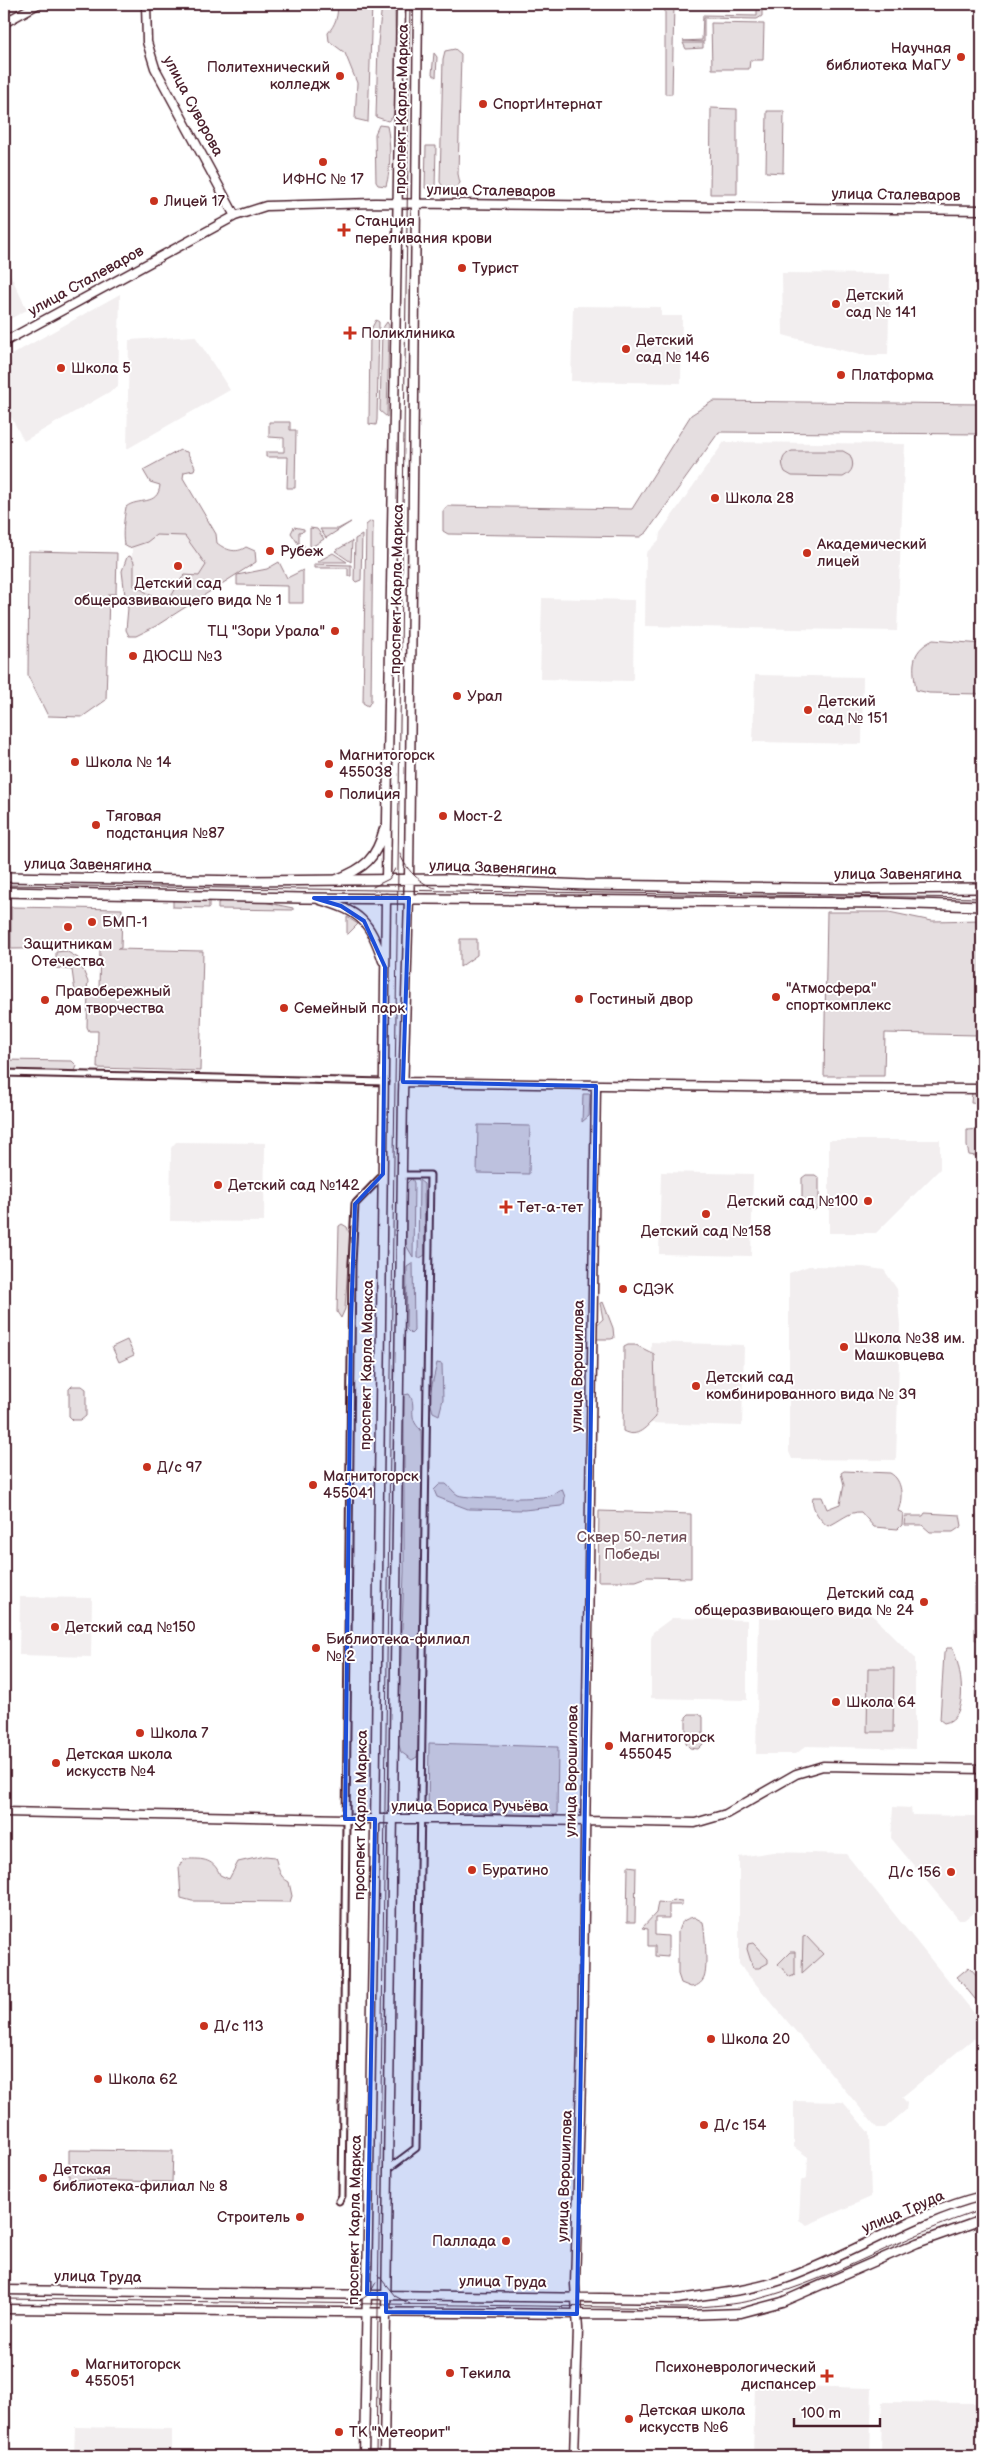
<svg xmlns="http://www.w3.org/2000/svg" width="986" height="2460" viewBox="0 0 986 2460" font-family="'Balsamiq Sans',sans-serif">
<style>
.built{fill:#f2eeef}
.green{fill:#e5dee0;stroke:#987e86}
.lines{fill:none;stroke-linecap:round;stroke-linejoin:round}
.street-casing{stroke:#4a1f2b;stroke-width:9}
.secondary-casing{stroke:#4a1f2b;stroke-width:11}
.primary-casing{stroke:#4a1f2b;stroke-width:12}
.street{stroke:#fff;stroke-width:5}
.secondary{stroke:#fff;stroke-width:8}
.primary{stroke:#fff;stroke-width:9}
.tram{stroke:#4a1f2b;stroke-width:1}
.marked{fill:#1d4ed8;fill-opacity:0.2;stroke:#1d4ed8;stroke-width:4;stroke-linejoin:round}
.poi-dot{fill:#c8321e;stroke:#fff;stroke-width:2}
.labels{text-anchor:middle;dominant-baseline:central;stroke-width:4;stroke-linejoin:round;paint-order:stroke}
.poi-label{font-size:15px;fill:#4a1f2b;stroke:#fff;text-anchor:start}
.street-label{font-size:15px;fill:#4a1f2b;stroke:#fff}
.park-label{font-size:15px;fill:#714f58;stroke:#fff}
</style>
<rect width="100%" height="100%" fill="#fff"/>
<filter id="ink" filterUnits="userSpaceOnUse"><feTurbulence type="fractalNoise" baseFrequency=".02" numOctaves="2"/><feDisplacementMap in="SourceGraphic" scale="10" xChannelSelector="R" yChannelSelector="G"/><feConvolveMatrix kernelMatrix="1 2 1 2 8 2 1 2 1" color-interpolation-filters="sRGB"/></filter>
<g filter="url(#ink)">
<path class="built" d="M4 261 27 310 4 322Z
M782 273 890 274 888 355H860L783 335Z
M120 294 118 387 24 441 4 404V359Z
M573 306 661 307V316H682L681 383 571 381Z
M195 336 230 390 127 449 129 340Z
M724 442 905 444 897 631 645 626 646 553 659 540 660 533Z
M132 512H196L228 576 145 619 132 596Z
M542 598 634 600 633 681 540 679Z
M755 675 863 677 862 744 753 742Z
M829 1140H940V1169L876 1233H829Z
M176 1142 265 1143 264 1222 170 1221 171 1148Z
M661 1172 753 1174 751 1256 659 1254Z
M809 1266 864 1267 884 1270 897 1289 900 1325 896 1460 792 1459 789 1452V1273Z
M651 1342 744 1345 742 1426 649 1423Z
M20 1597 92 1598 91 1657 19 1655Z
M782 1614 872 1615 915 1658V1749L806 1746 796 1754H756L759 1618H781Z
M672 1618 747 1620V1700L651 1698V1639L653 1632Z
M893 1807 911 1808 912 1815 974 1816 982 1826V1906L964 1920H959L891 1838Z
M773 1852 846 1854 982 2023V2038L973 2039 902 2097 907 2103 906 2110 885 2128H877L739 1964V1857Z
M794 2101 843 2102 869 2133 871 2197 807 2225 799 2220 801 2181 807 2177 808 2157 794 2147Z
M755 2385 872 2388 870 2456H753Z
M882 2402 975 2403V2456H881Z
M75 2427 172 2429V2456H74Z"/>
<path class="green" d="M337 4H372L368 122 355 119 357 83 345 53 329 41 328 33C335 25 339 15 337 4Z
M382 4H395L396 95 393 117 388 121 376 117 378 43Z
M665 4H674L672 94H665Z
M757 4H762V16L757 19 704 18V42L683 41 702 40 703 15 757 16Z
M711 23 764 24 763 60H750L749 69H712Z
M683 43H703V48L686 49Z
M455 49 461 54 458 174 460 183C455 190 450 191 443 187L440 182 443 59 445 51Z
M434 53 437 57 436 77 432 74Z
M711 108 737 109V194H710Z
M767 111H784L783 173 766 172Z
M379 125 387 126C391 143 391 169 386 186L378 185 376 182 375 134Z
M426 146H436L435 188H425Z
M376 320 379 322 377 420 376 425 369 424 370 331Z
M387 322 389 325 387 417 380 411 382 329Z
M713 401 982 404V434L719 432 647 532 640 537 448 534 443 531V511L447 506 632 509 691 415Z
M269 422H290V430H296L295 488H287L288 457H266V452H284V438L269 437Z
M180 450 187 452 195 467 194 470 184 472 183 478 216 534 217 543C226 550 236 554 246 547L255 551 256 562 156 626 136 636H129L126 630 128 608 126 604 122 571 127 557 130 556 134 562V586C145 589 163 609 172 595 177 587 177 582 185 575L199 576 206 565 185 536 156 535 147 542 129 548 124 545C122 534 124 519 126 507 138 497 158 507 160 485L150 482 143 470Z
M792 451H843L850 455C855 465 853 472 843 477L792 476 785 472C780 462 782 455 792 451Z
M371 521 373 522 371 701 368 706 363 703 366 525Z
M351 522 326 538 320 529H338Z
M294 527 304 529V531L299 532V544L304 545V550L293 553 301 548 291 533Z
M310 528 317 529 324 539 310 548Z
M362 535 361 580 356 582 354 580 355 539Z
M352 541 351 562 335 551Z
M29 551 117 553 116 594H109L106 700 82 717 48 716 28 676Z
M333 553 347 562H317Z
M279 562 287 578 303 570V603H288V586L237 585V575L267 569Z
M314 564 351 565V576H348V568H314Z
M933 640 982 644V694L929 693 916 690C913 667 909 652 933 640Z
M173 897H209V908L173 907Z
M222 900 264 902 293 908V910L218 909V903Z
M11 907 122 909 121 948 117 949 203 951 200 1071 97 1068 98 1031H89L87 1027 88 992 99 989 100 948 11 949Z
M827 912H889L932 921 982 920V1077L978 1076 977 1035 885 1033 884 1076H824Z
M347 917 358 924 347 935Z
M460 939H477V955L460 967Z
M66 951 78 958 88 982 87 989 78 993 75 992 72 970 56 968V952Z
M4 1060 72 1061 77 1066 75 1071H4Z
M972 1092H982V1104L971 1103Z
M583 1094H590L589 1116 582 1122Z
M478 1125 530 1126 529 1174 477 1173Z
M982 1129V1157L969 1155 967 1146V1130Z
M806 1175H815L819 1178V1205L815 1210 806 1209 802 1205V1178Z
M412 1178 414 1183 413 1257 406 1245V1184Z
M419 1180 424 1184 425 1255 420 1258H418Z
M342 1224 347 1227 350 1235 345 1309 341 1318 337 1312 339 1226Z
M413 1263 414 1331 411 1334 406 1329 407 1267Z
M603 1302 613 1328 614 1338 611 1339H593L594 1327 603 1319 600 1303Z
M127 1340 134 1355 119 1362 112 1347Z
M628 1345H636L654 1354 656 1417C646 1427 638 1439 623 1431L624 1347Z
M437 1363 442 1364 443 1399 439 1415 433 1412 429 1398Z
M72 1386H82L86 1389V1416L81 1420H73L69 1416V1389Z
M409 1394C418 1406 406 1417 421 1430L423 1524 420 1742 417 1757 412 1760 401 1752 398 1742 404 1572V1395Z
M844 1471 890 1473C903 1480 903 1498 898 1511L903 1513 902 1525 898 1529 874 1527 861 1512C849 1511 839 1522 828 1526 820 1521 810 1506 813 1497H822L827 1509 840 1504 844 1485 841 1473Z
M440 1484H446C450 1487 454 1493 458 1495 467 1499 538 1499 549 1496 554 1495 556 1490 562 1489L565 1497 564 1504 561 1506 524 1510 468 1509 437 1497 434 1490Z
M599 1511 691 1514V1578L647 1577 636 1581H598Z
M925 1513 960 1515 962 1526 953 1532H930L922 1525H904L905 1516H923Z
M975 1583H982V1640H975Z
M947 1648H952C961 1664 971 1719 944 1723L940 1720 944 1653Z
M868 1668H894L893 1732H867Z
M689 1714H699L703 1717V1744L698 1749 690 1748 686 1744V1717Z
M429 1743 558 1747 557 1815 428 1812Z
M265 1856 275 1857C279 1868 278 1876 289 1882L292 1896 290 1902 192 1901 181 1898 179 1866 184 1859C200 1859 213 1857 220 1875L229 1879 238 1862Z
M628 1866 636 1867 635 1922H627Z
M673 1900 682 1901V1905H669V1918H655V1935L668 1936V1957L655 1956V1946H648V1929L642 1928 656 1913 658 1902 669 1903Z
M694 1917 703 1922C705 1934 708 1968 704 1978 701 1984 697 1986 691 1987L681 1983 678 1974V1932C680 1922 684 1919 694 1917Z
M806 1936 823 1954 802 1973 803 1937Z
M753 1943 768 1959V1963L759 1968H753L747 1949 748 1944Z
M790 1952H795V1975L790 1977 778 1964Z
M969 1967 982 1981 981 2000 975 1999 957 1977Z
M69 2150 173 2151 172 2182 69 2180Z"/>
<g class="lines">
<defs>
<path id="street" d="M4 1073 385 1082
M388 2169 416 2148 430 1175H402
M339 2201 342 2196 352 1264 355 1204 383 1175"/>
<path id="secondary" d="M146 4 147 42 155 68 235 216
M4 23 38 4
M4 342 235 216 266 206 375 203 982 210
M337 879C365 868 376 859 384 829
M386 879 401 4
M409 879 418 4
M320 900C361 912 369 920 383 961
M403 1082 795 1088 982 1089
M4 1812 345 1819H480L695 1823 726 1814 796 1774 823 1766 982 1769
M4 2290 678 2299C716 2293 753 2291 790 2277 855 2253 914 2213 982 2196
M4 2309 687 2315 741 2313 782 2302 917 2243 982 2220
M364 2456 375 1830 386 898
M384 2456 403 1094 409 898
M574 2456 578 2329 575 2284 582 2047 596 1086"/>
<path id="primary" d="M4 877 249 881 444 879 585 885 867 889 982 888
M409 879V898
M4 892 302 898 883 903 982 906"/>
</defs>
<use href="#street" class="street-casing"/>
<use href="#secondary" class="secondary-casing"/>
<use href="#primary" class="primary-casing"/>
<use href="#street" class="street"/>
<use href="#secondary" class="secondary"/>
<use href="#primary" class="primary"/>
<path class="tram" d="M400 853C403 867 422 886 436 888
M4 885 982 898
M373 887 389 879 395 869
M378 2275 395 2296 410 2304
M4 2299 686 2308C710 2306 735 2305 758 2299 836 2279 905 2234 982 2210
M353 2302C365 2300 371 2293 376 2282
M376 2456 410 4"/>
</g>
</g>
<path class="marked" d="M314 898H409L403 1082 596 1086 577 2314 386 2312V2294H367L375 1819H345L351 1321 355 1204 383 1174 385 967 364 921 341 906Z"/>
<g class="poi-dot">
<circle cx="961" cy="57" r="5"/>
<circle cx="340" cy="76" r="5"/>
<circle cx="483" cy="104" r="5"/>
<circle cx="323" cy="162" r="5"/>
<circle cx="154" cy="201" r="5"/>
<path d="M341.5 222.5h5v5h5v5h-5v5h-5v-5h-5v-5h5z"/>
<circle cx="462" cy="268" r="5"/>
<circle cx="836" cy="304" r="5"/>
<path d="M347.5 325.5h5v5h5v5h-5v5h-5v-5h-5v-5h5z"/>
<circle cx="626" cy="349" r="5"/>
<circle cx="61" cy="368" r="5"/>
<circle cx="841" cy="375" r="5"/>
<circle cx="715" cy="498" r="5"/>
<circle cx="270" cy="551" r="5"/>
<circle cx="807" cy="553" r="5"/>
<circle cx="178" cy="566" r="5"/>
<circle cx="335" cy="631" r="5"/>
<circle cx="133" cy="656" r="5"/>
<circle cx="457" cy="696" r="5"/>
<circle cx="808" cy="710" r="5"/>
<circle cx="75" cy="762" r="5"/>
<circle cx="329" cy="764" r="5"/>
<circle cx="329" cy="794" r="5"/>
<circle cx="443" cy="816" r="5"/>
<circle cx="96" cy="825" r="5"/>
<circle cx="92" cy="922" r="5"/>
<circle cx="68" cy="927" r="5"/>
<circle cx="776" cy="997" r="5"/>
<circle cx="579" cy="999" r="5"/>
<circle cx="45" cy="1000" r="5"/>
<circle cx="284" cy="1008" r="5"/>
<circle cx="218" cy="1185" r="5"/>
<circle cx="868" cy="1201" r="5"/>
<path d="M503.5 1199.5h5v5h5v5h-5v5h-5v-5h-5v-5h5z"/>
<circle cx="706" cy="1214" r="5"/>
<circle cx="623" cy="1289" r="5"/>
<circle cx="844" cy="1347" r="5"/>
<circle cx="696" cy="1386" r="5"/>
<circle cx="147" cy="1467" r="5"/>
<circle cx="313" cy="1485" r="5"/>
<circle cx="924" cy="1602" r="5"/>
<circle cx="55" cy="1627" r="5"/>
<circle cx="316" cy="1648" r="5"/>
<circle cx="836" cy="1702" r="5"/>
<circle cx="140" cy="1733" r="5"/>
<circle cx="609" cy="1746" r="5"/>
<circle cx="56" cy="1763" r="5"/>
<circle cx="472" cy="1870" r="5"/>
<circle cx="951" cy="1872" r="5"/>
<circle cx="204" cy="2026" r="5"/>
<circle cx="711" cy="2039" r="5"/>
<circle cx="98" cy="2079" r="5"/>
<circle cx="704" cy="2125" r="5"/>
<circle cx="43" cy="2178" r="5"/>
<circle cx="300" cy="2217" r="5"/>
<circle cx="506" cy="2241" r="5"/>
<circle cx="75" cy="2373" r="5"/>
<circle cx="450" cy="2373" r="5"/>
<path d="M824.5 2368.5h5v5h5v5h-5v5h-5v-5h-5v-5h5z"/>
<circle cx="629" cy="2419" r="5"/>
<circle cx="339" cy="2432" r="5"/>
</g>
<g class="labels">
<g class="poi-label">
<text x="951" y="48" text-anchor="end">Научная<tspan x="951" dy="17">библиотека МаГУ</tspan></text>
<text x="330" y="67" text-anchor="end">Политехнический<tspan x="330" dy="17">колледж</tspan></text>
<text x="493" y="104">СпортИнтернат</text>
<text x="323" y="179" text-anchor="middle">ИФНС № 17</text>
<text x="164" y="201">Лицей 17</text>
<text x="355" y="221">Станция<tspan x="355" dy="17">переливания крови</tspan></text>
<text x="472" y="268">Турист</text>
<text x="846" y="295">Детский<tspan x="846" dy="17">сад № 141</tspan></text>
<text x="361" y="333">Поликлиника</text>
<text x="636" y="340">Детский<tspan x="636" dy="17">сад № 146</tspan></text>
<text x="71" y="368">Школа 5</text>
<text x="851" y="375">Платформа</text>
<text x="725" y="498">Школа 28</text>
<text x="817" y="544">Академический<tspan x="817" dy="17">лицей</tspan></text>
<text x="280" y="551">Рубеж</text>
<text x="178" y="583" text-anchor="middle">Детский сад<tspan x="178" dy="17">общеразвивающего вида № 1</tspan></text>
<text x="325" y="631" text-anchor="end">ТЦ "Зори Урала"</text>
<text x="143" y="656">ДЮСШ №3</text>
<text x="467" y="696">Урал</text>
<text x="818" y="701">Детский<tspan x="818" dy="17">сад № 151</tspan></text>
<text x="339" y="755">Магнитогорск<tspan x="339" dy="17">455038</tspan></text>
<text x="85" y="762">Школа № 14</text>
<text x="339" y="794">Полиция</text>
<text x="106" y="816">Тяговая<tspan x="106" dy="17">подстанция №87</tspan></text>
<text x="453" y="816">Мост-2</text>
<text x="102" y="922">БМП-1</text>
<text x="68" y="944" text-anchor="middle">Защитникам<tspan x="68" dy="17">Отечества</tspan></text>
<text x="786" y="988">"Атмосфера"<tspan x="786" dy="17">спорткомплекс</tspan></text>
<text x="55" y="991">Правобережный<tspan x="55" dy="17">дом творчества</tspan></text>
<text x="589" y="999">Гостиный двор</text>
<text x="294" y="1008">Семейный парк</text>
<text x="228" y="1185">Детский сад №142</text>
<text x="858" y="1201" text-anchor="end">Детский сад №100</text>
<text x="517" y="1207">Тет-а-тет</text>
<text x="706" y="1231" text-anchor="middle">Детский сад №158</text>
<text x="633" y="1289">СДЭК</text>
<text x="854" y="1338">Школа №38 им.<tspan x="854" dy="17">Машковцева</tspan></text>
<text x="706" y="1377">Детский сад<tspan x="706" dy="17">комбинированного вида № 39</tspan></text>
<text x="157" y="1467">Д/с 97</text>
<text x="323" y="1476">Магнитогорск<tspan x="323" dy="17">455041</tspan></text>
<text x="914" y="1593" text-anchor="end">Детский сад<tspan x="914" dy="17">общеразвивающего вида № 24</tspan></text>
<text x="65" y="1627">Детский сад №150</text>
<text x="326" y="1639">Библиотека-филиал<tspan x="326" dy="17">№ 2</tspan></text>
<text x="846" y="1702">Школа 64</text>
<text x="150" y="1733">Школа 7</text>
<text x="619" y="1737">Магнитогорск<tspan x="619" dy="17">455045</tspan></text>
<text x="66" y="1754">Детская школа<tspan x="66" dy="17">искусств №4</tspan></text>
<text x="482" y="1870">Буратино</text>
<text x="941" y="1872" text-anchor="end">Д/с 156</text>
<text x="214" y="2026">Д/с 113</text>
<text x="721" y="2039">Школа 20</text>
<text x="108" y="2079">Школа 62</text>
<text x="714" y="2125">Д/с 154</text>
<text x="53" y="2169">Детская<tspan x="53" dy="17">библиотека-филиал № 8</tspan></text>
<text x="290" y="2217" text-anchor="end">Строитель</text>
<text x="496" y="2241" text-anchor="end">Паллада</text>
<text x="85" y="2364">Магнитогорск<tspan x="85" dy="17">455051</tspan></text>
<text x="816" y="2367" text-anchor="end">Психоневрологический<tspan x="816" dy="17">диспансер</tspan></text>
<text x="460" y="2373">Текила</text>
<text x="639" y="2410">Детская школа<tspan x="639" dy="17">искусств №6</tspan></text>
<text x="349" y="2432">ТК "Метеорит"</text>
</g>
<g class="street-label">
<text transform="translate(193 106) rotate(62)">улица Суворова</text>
<text transform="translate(402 109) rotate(-89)">проспект Карла Маркса</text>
<text transform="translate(491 191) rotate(1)">улица Сталеваров</text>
<text transform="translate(896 195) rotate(1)">улица Сталеваров</text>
<text transform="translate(86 281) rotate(-29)">улица Сталеваров</text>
<text transform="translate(397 589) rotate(-89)">проспект Карла Маркса</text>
<text transform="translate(88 865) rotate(1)">улица Завенягина</text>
<text transform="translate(493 868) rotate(2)">улица Завенягина</text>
<text x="898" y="874">улица Завенягина</text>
<text transform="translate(367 1365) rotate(-89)">проспект Карла Маркса</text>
<text transform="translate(578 1366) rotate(-89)">улица Ворошилова</text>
<text transform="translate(572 1771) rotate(-89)">улица Ворошилова</text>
<text x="470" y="1806">улица Бориса Ручьёва</text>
<text transform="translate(361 1815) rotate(-89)">проспект Карла Маркса</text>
<text transform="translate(565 2176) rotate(-88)">улица Ворошилова</text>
<text transform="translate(903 2212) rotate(-23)">улица Труда</text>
<text transform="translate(355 2220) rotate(-89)">проспект Карла Маркса</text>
<text transform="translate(98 2277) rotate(1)">улица Труда</text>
<text transform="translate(503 2282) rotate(1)">улица Труда</text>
</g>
<g class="park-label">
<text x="632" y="1537">Сквер 50-летия<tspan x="632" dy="17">Победы</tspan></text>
</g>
</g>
<rect width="986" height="2460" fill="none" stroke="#fff" stroke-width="20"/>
<rect x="10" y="10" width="966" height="2440" fill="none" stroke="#4a1f2b" stroke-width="2" filter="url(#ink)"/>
<path d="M794 2418v8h86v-8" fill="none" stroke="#4a1f2b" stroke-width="2.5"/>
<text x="801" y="2418" font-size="15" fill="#4a1f2b" stroke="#ffffff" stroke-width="4" paint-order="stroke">100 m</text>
</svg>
